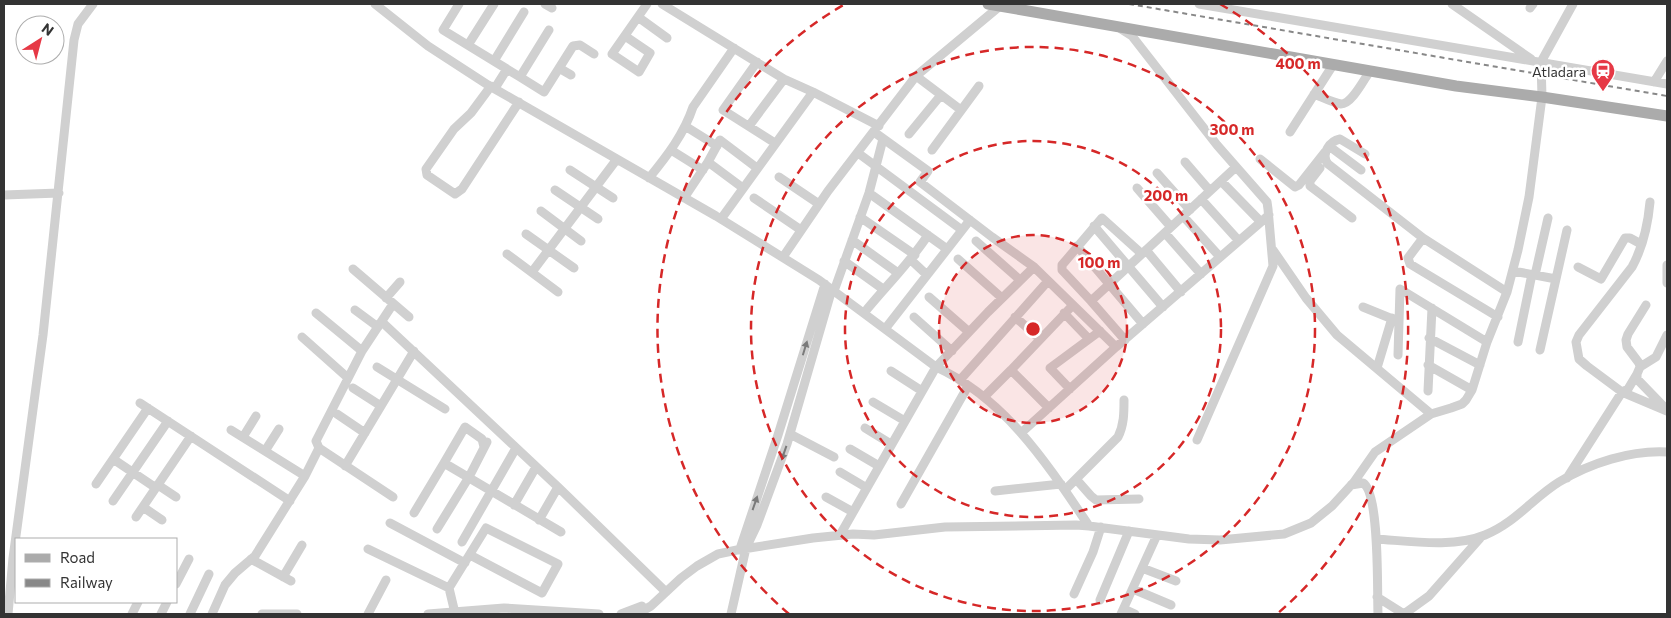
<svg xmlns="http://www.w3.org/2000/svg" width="1671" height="618" viewBox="0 0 1671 618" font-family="Commissioner,sans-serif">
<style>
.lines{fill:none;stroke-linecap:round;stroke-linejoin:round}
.minor{stroke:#d0d0d0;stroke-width:9}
.major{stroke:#ababab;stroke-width:11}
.rail{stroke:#888;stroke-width:2;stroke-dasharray:5 4;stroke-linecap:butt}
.oneway{fill:#7a7a7a}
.ring{fill:none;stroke:#d62828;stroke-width:2.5;stroke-dasharray:9 6}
.labels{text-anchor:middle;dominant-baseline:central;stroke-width:5;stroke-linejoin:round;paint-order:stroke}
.poi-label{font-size:14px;fill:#333;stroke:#fff;text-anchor:end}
.centre{fill:#d62828;stroke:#fff;stroke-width:2.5}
.ring-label{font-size:15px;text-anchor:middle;font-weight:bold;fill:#d62828;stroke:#fff;stroke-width:5;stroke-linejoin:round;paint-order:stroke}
</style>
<rect width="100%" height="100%" fill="#fff"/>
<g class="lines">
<path class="minor" d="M375 4 428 46 488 85 716 216 819 280 936 367C1006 399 1048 465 1089 526
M459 4 443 30 520 77 549 30
M545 4 552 8
M662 4 784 79 813 92 721 219
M1199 4 1667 84
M1452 4 1531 59
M1530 8 1533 4
M638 17 667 38
M1121 29 1132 36 1217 145 1267 202 1268 209 1273 266 1197 440
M625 36 650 53 639 72 612 54 647 4
M468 45 494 4
M494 61 524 12
M757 62 723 110 775 143
M559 68 571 75
M916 76 961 110
M520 77 544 92 573 46 580 45 594 54
M1654 82 1667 61
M491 86 471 113 454 129 426 169 427 175 455 194 462 189 519 102
M495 88 507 69
M813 92 879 126
M1314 94C1322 97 1333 103 1341 104 1352 104 1364 79 1370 71
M685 126 717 146
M749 126 784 79
M1290 132 1333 65
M909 134 941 95
M1329 146 1361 170
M671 150 703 170
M932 150 979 86
M858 153 962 230
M1365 154 1340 139C1330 141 1320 154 1328 164L1423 238 1507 292
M1260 159 1295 187 1299 185 1325 152
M708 162 720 140 757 168
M1185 162 1210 191
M1320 168 1310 181V186L1352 218
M570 170 613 198
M1157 173 1190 210
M779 177 819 204
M649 178C667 156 684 134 693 107L734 48
M1221 181 1261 222
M1137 188 1171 227
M555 190 598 219
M869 193 947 249
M4 195 59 193
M684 198 708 162 743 188
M754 198 801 230
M1201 199 1239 241
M1650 202C1648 224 1643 247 1632 267L1579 335 1576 342 1579 359 1587 366 1622 392 1667 411
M541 211 581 241
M1183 216 1220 257
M860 217 915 255
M1094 226 1163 307
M1165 233 1201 274
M526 234 574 268
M1423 238 1408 258 1410 264 1498 317
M852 240 898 273
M976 241 1020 280
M1077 246 1143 324
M1146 250 1181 292
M1273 250 1306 298 1337 335 1431 414
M507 254 558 292
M1142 254 1102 218 1062 265V270L1091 301 1236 167
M783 257 828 191 916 76 1000 6
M958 259 1002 298
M911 260 927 275
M844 261 883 289
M1667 265V283
M1578 267 1601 279 1625 238H1630L1641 244
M353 269 409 317
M1513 271 1556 279
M532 272 617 159
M1535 275 1548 218
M834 291 869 193 883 139
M929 297 969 332
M386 298 400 282
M1091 301 1125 340
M1646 305 1628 334 1626 340 1627 347 1639 363 1640 367 1637 374V379L1665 408
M1363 307 1395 320
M355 310 378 327
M316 313 362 351
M864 313C885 287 909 264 928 235
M1064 313 1089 339
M914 317 952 351
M1015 317 1040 339
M382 322 558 487 666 592
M885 329 970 220
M302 337 348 378
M1429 338 1480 365
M1518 342 1532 274
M1116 347 1269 215
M1540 350 1567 230
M1398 355 1400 289 1487 342
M1428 365 1472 390
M377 367 445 409
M1640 367 1656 357 1667 335
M1377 368 1392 318
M1011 370 1073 305
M891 371 922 391
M960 380 1048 281
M353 388 381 406
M1070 389 1050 368 1100 331
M1428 391 1432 308
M984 397 1011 370 1049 408
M873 402 905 421
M140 403 290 501
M337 414 365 433
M865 428 891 444
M231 430 305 476
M1021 433 1116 347 1034 267
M790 434 834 457
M243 437 256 416
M850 449 879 466
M265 451 279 429
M113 459 156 488
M444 463 465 427 482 439 484 447
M345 466 414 351
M840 472 867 488
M1567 478 1622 392 1628 389 1637 374
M1076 479 1091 496 1096 500 1139 499
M96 484 148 408
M158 485 176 497
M1351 485 1363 483C1380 493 1377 592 1378 614
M1065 490 1118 437C1124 425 1124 413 1124 400
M995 491 1061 484
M393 497 319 448 316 441 362 351 393 304
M826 497 853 512
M113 501 168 421
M901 504 968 386
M514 505 536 467
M143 507 162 520
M414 513 444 463 561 532
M136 517 191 436
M539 520 558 487
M390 523 465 563
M437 529 469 477 487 442
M840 535 936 367 988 312 1034 267 992 237 920 182 928 171 874 132
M1376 539C1409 541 1454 548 1485 535 1515 523 1533 498 1559 482 1590 463 1631 450 1667 452
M462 542 516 448
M368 549 449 588
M740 549 778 435 825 284
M251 559 291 581
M1142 568 1176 581
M283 577 302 545
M176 584 189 559
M1133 589 1171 605
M1074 594 1093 552 1101 527
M1377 597 1404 614
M1100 600 1129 531
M1124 609 1135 614
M455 613 449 588 486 528 558 564 542 593 470 555
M8 614 13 558 43 335 74 40 78 24 93 4
M132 614 138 602
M161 614 167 602
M190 614 209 574
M212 614 225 585 235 573 255 556 305 476 319 448
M262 614H297
M368 614 386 580
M428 614 504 608 599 614
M621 614 642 606
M637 614 651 606 681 578 697 566 718 554 737 550 813 538 853 534 874 535 945 527 1076 525 1089 526 1189 539 1220 540 1284 534 1311 523 1332 506 1354 482 1375 452 1431 414 1451 408 1462 404 1466 400 1472 390 1487 342 1507 292 1518 250 1529 197 1542 97 1541 62 1573 4
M731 614 746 548 757 525 787 444 832 289
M1121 614 1157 535
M1404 614 1429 596 1482 536"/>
<path class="major" d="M988 4 1456 86 1542 97 1667 116"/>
<path class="rail" d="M1129 4 1667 96"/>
</g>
<defs><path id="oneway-solid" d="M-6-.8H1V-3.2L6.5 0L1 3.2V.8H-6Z" transform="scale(1.25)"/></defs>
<g class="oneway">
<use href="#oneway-solid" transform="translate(805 348) rotate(-73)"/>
<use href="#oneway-solid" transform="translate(784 453) rotate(109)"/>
<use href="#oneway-solid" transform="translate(755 503) rotate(-71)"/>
</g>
<circle cx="1033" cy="329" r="94" fill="#d62828" fill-opacity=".12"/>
<g class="ring">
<circle cx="1033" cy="329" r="94"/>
<circle cx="1033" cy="329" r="188"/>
<circle cx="1033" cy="329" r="282"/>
<path d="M789 614A375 375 0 0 1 845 4M1220 4A375 375 0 0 1 1277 614"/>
</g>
<defs>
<symbol id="station-pin" viewBox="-11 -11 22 30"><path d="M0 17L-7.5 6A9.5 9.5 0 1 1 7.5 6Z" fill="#e63946" stroke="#fff"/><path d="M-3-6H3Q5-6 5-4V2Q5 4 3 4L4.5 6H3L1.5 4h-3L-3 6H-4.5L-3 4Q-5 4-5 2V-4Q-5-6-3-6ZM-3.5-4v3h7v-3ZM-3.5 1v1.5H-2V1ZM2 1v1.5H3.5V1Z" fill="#fff"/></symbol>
</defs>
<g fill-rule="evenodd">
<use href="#station-pin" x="1589" y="57" width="28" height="38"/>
</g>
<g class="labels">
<g class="poi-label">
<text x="1586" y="71">Atladara</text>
</g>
</g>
<circle cx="1033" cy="329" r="8" class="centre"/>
<g class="ring-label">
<text x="1298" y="69">400 m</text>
<text x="1232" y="135">300 m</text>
<text x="1166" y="201">200 m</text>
<text x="1099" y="268">100 m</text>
</g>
<rect width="1671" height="618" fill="none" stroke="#333333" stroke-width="10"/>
<rect x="15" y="538" width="162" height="65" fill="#ffffff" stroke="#adadad"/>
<rect x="25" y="554" width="25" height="8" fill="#ababab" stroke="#adadad"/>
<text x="60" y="563" font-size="15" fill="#333333">Road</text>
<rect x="25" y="579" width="25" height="8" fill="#888888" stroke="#adadad"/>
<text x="60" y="588" font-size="15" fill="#333333">Railway</text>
<g transform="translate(40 40) rotate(36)"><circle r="24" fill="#ffffff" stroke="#adadad"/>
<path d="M0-4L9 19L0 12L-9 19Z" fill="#e63946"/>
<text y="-8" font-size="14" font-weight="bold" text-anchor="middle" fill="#333333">N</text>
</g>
</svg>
